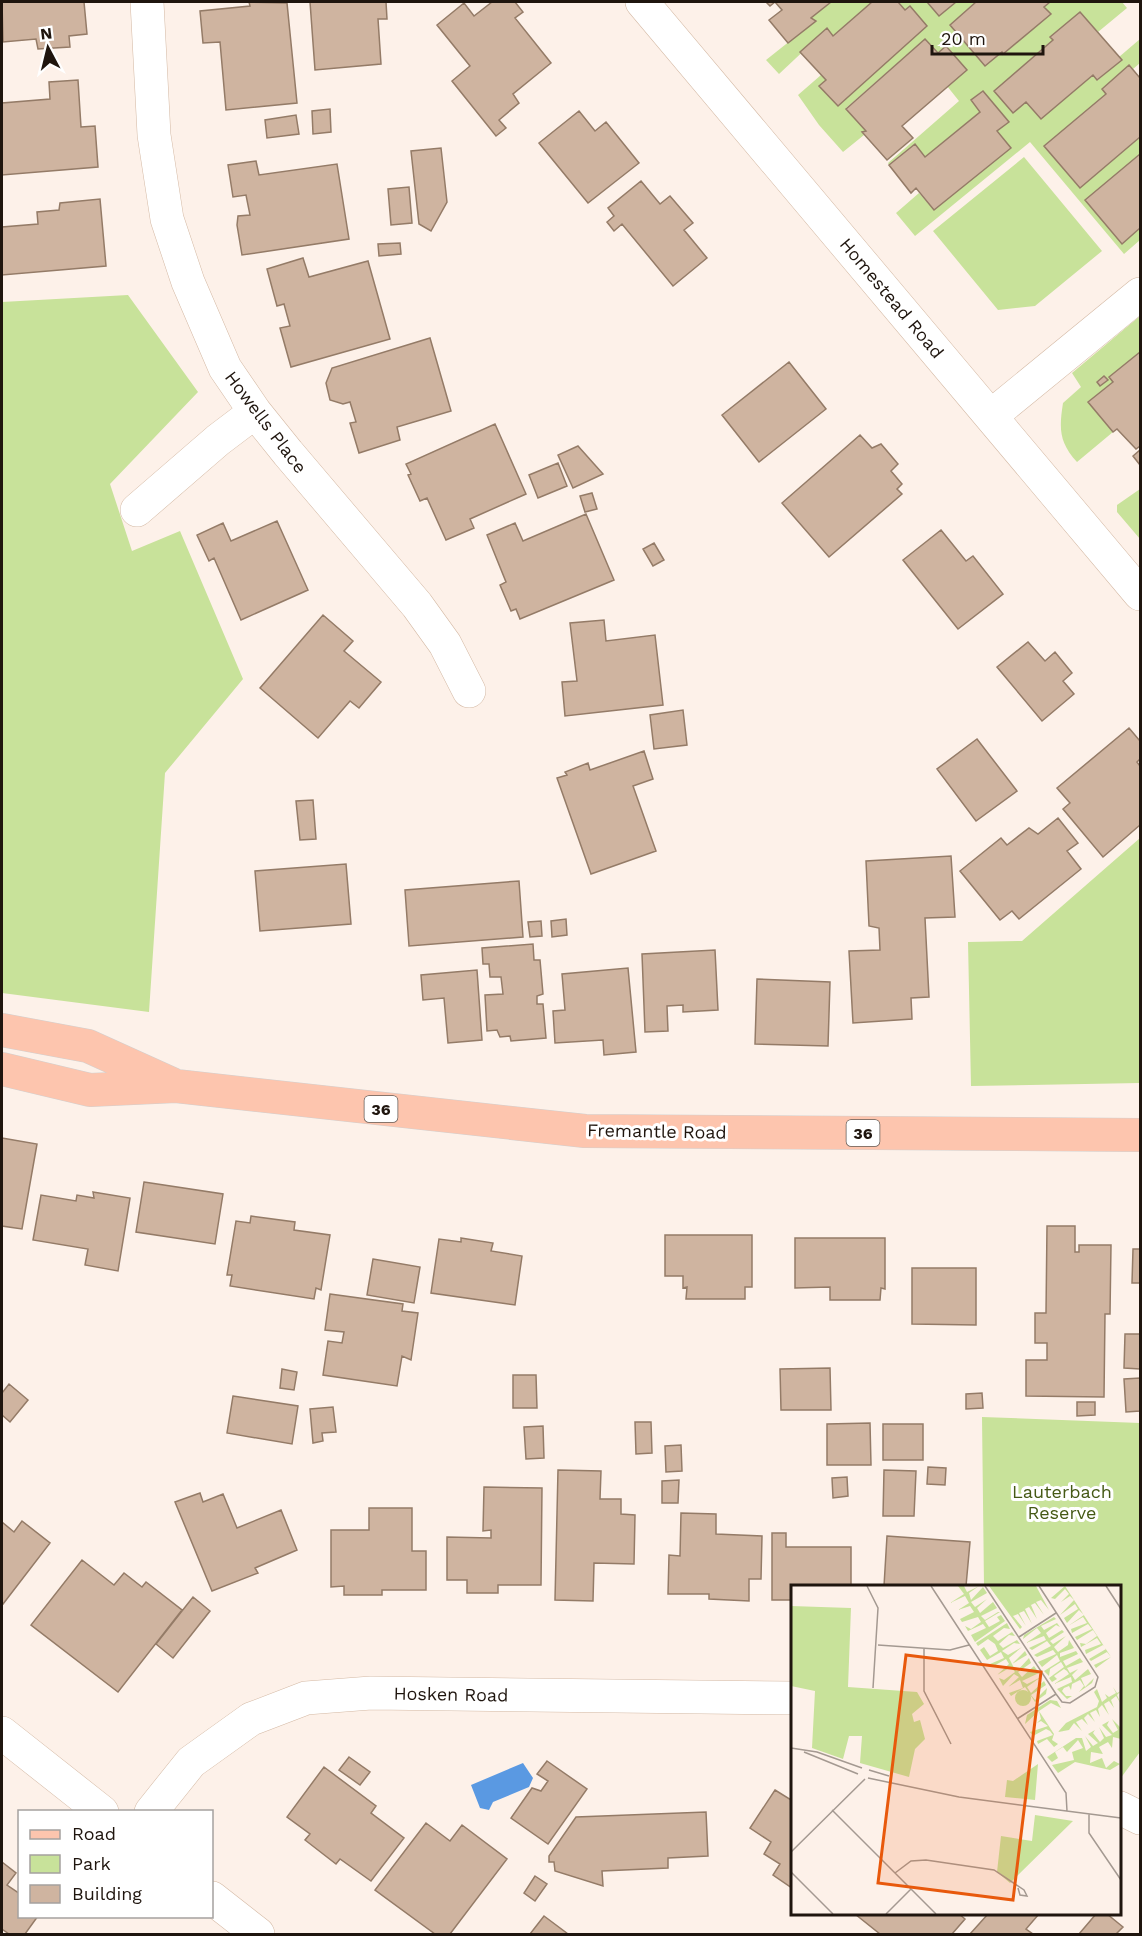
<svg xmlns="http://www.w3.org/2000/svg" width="1142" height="1936" viewBox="0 0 1142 1936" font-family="'Work Sans',sans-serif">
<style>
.green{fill:#c8e29a}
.water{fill:#5a99e2}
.building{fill:#cfb4a0;stroke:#947b67;stroke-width:1.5}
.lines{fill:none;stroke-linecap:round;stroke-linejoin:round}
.minor-casing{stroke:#d4b9a4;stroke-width:34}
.tertiary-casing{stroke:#d4b9a4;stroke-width:34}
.primary-casing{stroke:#d2d0cf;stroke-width:34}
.minor{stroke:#fff;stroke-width:33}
.tertiary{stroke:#fff;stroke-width:33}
.primary{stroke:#fdc5ae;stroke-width:33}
.labels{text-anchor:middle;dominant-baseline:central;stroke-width:6;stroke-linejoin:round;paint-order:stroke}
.shield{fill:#fff;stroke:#625b56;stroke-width:1.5}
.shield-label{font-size:16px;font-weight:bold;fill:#1f150e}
.street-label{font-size:18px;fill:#1f150e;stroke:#fff}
.park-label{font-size:18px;fill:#455915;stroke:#fff}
.inset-road{fill:none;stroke:#a49991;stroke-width:1.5}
.view{fill:#e8590c;fill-opacity:0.15;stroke:#e8590c;stroke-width:3}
.inset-edge{fill:none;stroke:#1f150e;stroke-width:3}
</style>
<rect width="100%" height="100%" fill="#fdf1e9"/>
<path class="green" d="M831 2H872L833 36 827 29 779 74 766 60 815 21 811 18Z
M898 2H927L939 16 956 2H976L950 25 985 66 1002 52 1004 54 1051 14 1044 7 1050 2H1122L1127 8 1098 32 1080 12 1050 37 1053 40 994 91 1013 113 1026 102 1041 119 1093 75 1098 80 1121 60 1119 57 1140 39V63L1133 69 1129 66 1102 89 1106 94 1044 146 1080 188 1140 137V154L1085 200 1121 243 1140 228V240L1124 254 1030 142 915 236 896 213 919 193 934 210 997 131 1008 122 982 91 971 100 980 112 925 157 915 145 889 165 888 163 959 101 947 86 938 53 925 39 846 108 866 131 862 132 864 135 843 152 819 125 798 95 821 75 826 80 820 86 838 106 905 10Z
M1024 157 1102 251 1035 306 998 310 933 231Z
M128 295 198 392 110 484 132 551 180 531 243 679 165 773 149 1012 2 993V302Z
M1140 316V352L1110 377 1113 382 1088 402 1113 432 1077 462C1059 442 1059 429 1063 403L1081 387 1072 373Z
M1140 489V539L1117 512V505Z
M1140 838V1083L971 1086 968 942 1022 941Z
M982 1417 1140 1423V1752L1120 1779V1586H984Z"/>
<path class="water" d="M523 1763 533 1778 529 1787 493 1802 489 1810 480 1808 471 1785Z"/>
<path class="building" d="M2 2H84L87 34 69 36 70 47 38 49 36 39 3 42Z
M249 2 287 3 297 103 226 110 220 42 203 43 200 11 250 6Z
M310 2H386L387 19H378L381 64 315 70Z
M492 2H515L523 12 515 18 551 63 513 94 519 103 499 120 506 128 496 136 452 81 470 66 437 25 464 3 474 16Z
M766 2H831L811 18 816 21 788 43 769 20 782 10 775 2 770 6Z
M872 2H898L905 10 910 6 927 26 838 106 819 86 826 80 800 52 827 28 833 36Z
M927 2H956L939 16Z
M976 2H1050L1044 7 1051 14 1003 54 1002 52 985 66 950 25Z
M1080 12 1122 60 1097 80 1093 75 1041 119 1026 102 1013 113 994 91 1053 40 1050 37Z
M925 39 938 53 946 46 967 70 902 126 913 138 887 160 862 132 866 131 846 109Z
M1129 65 1140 78V137L1080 188 1044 146 1106 94 1102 89Z
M78 80 81 127 95 126 98 167 2 175V103L50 99 49 82Z
M983 91 1009 122 997 131 1011 148 934 210 916 188 911 193 889 165 915 144 925 157 980 112 971 100Z
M330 109 331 132 313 134 312 111Z
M579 111 595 131 606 122 639 163 588 203 539 143Z
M296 115 299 134 267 138 265 120Z
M441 148 447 202 431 231 419 224 411 151Z
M1140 154V228L1122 244 1085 200Z
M256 161 259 175 337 164 349 239 242 255 237 225 238 216 250 215 246 195 233 197 228 165Z
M641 181 660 204 670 196 693 223 684 230 707 258 673 286 622 224 614 231 607 222 614 216 608 208Z
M409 187 412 223 391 225 388 189Z
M100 199 106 266 2 275V227L38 224 37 212 59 210 60 203Z
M400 243 401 254 379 256 378 244Z
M303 258 309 277 368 261 390 339 291 367 280 328 290 326 284 304 277 306 267 269Z
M430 338 451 411 397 427 400 440 359 453 350 423 356 422 350 402 343 404 330 400 326 383 332 368Z
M1140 352V446L1136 449 1117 429 1113 432 1088 402 1113 382 1109 377Z
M789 362 826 409 759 462 722 415Z
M1104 376 1108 380 1100 386 1097 382Z
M495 424 526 494 470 519 474 528 446 540 427 498 420 501 408 475 411 474 406 464Z
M860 435 872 448 881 444 898 464 891 471 902 484 897 489 902 494 829 557 782 503Z
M578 446 603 474 573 488 558 455Z
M1140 450V465L1133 456Z
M558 463 567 486 538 498 529 475Z
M592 493 597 509 585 512 580 496Z
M586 514 614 580 520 619 516 609 511 611 500 585 506 582 487 535 515 523 523 541Z
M277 521 308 590 241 620 214 558 209 561 197 535 223 523 231 541Z
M941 530 966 561 973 556 1003 594 958 629 903 560Z
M654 543 664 560 653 566 643 549Z
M323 615 353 641 344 651 381 682 359 708 350 701 318 738 260 688Z
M604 620 606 641 655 635 663 705 565 716 562 682 577 681 570 623Z
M1028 642 1045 661 1055 652 1072 673 1063 681 1074 694 1042 721 997 667Z
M683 710 687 745 654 749 650 715Z
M1129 728 1140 741V759L1137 762 1140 766V825L1103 857 1063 809 1070 803 1057 788Z
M977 739 1017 791 976 821 937 769Z
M644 751 653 779 633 786 656 851 591 874 557 778 567 775 565 772 588 763 590 770Z
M313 800 316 839 300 840 296 801Z
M1058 818 1078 843 1067 851 1081 869 1019 919 1012 911 1000 920 960 871 1001 838 1007 845 1029 828 1038 834Z
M951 856 955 917 925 918 929 997 911 998 912 1019 853 1023 849 951 880 950 879 928 869 926 866 861Z
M346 864 351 924 260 931 255 871Z
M519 881 523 937 409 946 405 890Z
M566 919 567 935 552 937 551 921Z
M541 921 542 936 530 937 528 922Z
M533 944 534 960H540L543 994 537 996V1004H543L546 1038 511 1041 510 1036 500 1037 497 1030 487 1031 485 995 503 994 501 977H490L489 964H483L482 948Z
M715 950 718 1010 683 1012V1005L667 1006 668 1031 645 1032 642 954Z
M628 968 636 1052 604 1055 603 1040 555 1043 553 1011 565 1010 562 974Z
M477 970 482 1040 448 1043 444 998 423 1000 421 975Z
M757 979 830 982 828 1046 755 1044Z
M2 1138 37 1144 22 1229 2 1226Z
M144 1182 223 1194 215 1244 136 1232Z
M93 1192 130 1198 118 1271 85 1265 88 1249 33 1240 41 1195 76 1201 77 1195 94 1198Z
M251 1216 295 1222 294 1230 330 1235 321 1290 316 1288 314 1299 230 1286 232 1275H227L236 1221 250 1223Z
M1047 1226H1075V1252H1079V1245H1111L1110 1314H1105L1104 1397 1026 1396V1360H1047V1343H1035V1313H1046Z
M665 1235H752V1287H745V1299H686L687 1287 683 1288V1276H665Z
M461 1238 493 1243 491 1251 522 1256 515 1305 431 1293 439 1239 461 1242Z
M795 1238H885V1289L881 1288 880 1300H830V1287L795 1288Z
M1133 1249H1140V1283H1132Z
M373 1259 420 1267 414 1303 367 1295Z
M912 1268H976V1325L912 1324Z
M330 1294 403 1304 402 1311 418 1313 411 1360 402 1356 397 1386 323 1375 328 1341 342 1343 344 1332 325 1330Z
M1125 1334H1140V1369L1124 1368Z
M830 1368 831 1410H781L780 1369Z
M282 1369 297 1372 294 1390 280 1388Z
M513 1375H536L537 1408H513Z
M1140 1378V1411L1126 1412 1124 1379Z
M9 1384 28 1400 10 1422 2 1415V1393Z
M982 1393 983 1408 966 1409V1394Z
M233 1396 298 1406 292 1444 227 1433Z
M1077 1402H1095V1415L1077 1416Z
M333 1407 336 1432 322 1433 323 1441 313 1443 310 1409Z
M635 1422H651L652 1453 636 1454Z
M870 1423 871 1465H827V1424Z
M883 1424H923V1460H883Z
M543 1426 544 1458 526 1459 524 1427Z
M681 1445 682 1471 666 1472 665 1446Z
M928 1467 946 1468 945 1485 927 1484Z
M558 1470 601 1471 600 1499H621V1514L635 1515 634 1564 594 1563 593 1601 555 1600Z
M884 1470 916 1471 914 1516H883Z
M847 1477 848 1496 833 1498 832 1478Z
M679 1480 678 1503H662V1481Z
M484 1487 542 1488 541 1585H498V1593H467V1580H447V1537L491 1538V1530L483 1531Z
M200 1493 203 1502 223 1494 237 1528 281 1510 297 1550 255 1568 258 1573 212 1591 175 1502Z
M369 1508H412V1551H426V1590H382V1595H344V1586L331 1587V1530H369Z
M681 1513 716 1514V1534L762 1536 761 1579H749V1601L709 1599V1594H668L669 1555 680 1556Z
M22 1521 50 1543 3 1604 2 1602V1522L14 1532Z
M772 1533H786V1547H851V1586H792V1600H772Z
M887 1536 970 1542 966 1586H884Z
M82 1560 114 1585 124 1573 142 1587 146 1582 182 1610 118 1692 31 1625Z
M193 1597 210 1611 173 1658 156 1644Z
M349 1757 370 1772 360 1785 339 1770Z
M547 1761 587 1789 548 1844 511 1818 532 1788 541 1791 548 1781 537 1774Z
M324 1767 376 1806 371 1813 404 1838 371 1881 340 1859 336 1864 305 1840 310 1834 287 1817Z
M775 1790 791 1800 792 1798V1888L773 1875 780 1864 764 1854 771 1842 750 1828Z
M706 1812 708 1856 668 1858V1868L602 1871 603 1886 555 1871 554 1862H549V1856L576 1817Z
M426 1823 450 1841 462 1825 507 1859 450 1934H435L375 1890Z
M2 1862 16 1873 7 1885 20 1894V1916H38L25 1934H9L2 1929Z
M535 1876 547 1884 535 1901 524 1893Z
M855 1914H959L965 1919 952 1934H880Z
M988 1914H1039L1026 1929 1033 1934H970Z
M1096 1914H1107L1123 1927 1116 1934H1079Z
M544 1916 568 1934H530Z"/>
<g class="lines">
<defs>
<path id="minor" d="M147 2 154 135 167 219 188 282 225 368 255 412 288 453 417 605 445 644 469 691
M642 2 1140 594
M991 416 1140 294
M137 510 218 440 255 412
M1120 1808 1140 1818
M151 1812 191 1762 251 1719 306 1698 371 1693 792 1698"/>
<path id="tertiary" d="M2 1733 102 1812
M212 1898 258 1934"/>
<path id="primary" d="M2 1030 88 1046 172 1084
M2 1069 90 1090 176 1086 585 1131 1140 1135"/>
</defs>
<use href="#minor" class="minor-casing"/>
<use href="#tertiary" class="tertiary-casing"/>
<use href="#primary" class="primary-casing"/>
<use href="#minor" class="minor"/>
<use href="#tertiary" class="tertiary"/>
<use href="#primary" class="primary"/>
</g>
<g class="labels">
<g class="shield">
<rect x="364.5" y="1096" width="33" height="26" rx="4.5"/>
<rect x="846.5" y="1120" width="33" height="26" rx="4.5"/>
</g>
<g class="shield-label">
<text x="381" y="1109">36</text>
<text x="863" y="1133">36</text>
</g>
<g class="street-label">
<text transform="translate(892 298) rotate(50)">Homestead Road</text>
<text transform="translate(266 422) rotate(53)">Howells Place</text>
<text transform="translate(657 1131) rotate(1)">Fremantle Road</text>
<text transform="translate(451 1694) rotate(1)">Hosken Road</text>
</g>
<g class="park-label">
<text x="1062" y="1491">Lauterbach<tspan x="1062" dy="21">Reserve</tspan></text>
</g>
</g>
<g transform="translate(791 1585)">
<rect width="330" height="330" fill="#fdf1e9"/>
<path d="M167 1H173L176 7 188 1 178 8 180 15 192 2 196 8 180 17 184 22 196 14 186 23 189 28 202 17 206 23 190 31 194 35 207 27H209L194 36 198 42 209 36 206 32 210 30 214 36 184 57 180 50 195 43 192 39 177 46 174 41 180 44 190 37 187 32 171 37 169 34 183 27 179 21 167 25 178 18 174 11 159 18 173 9ZM198 1H245L258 25 250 15 245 17 253 30 244 18 240 20 246 34 238 22 234 24 241 39 233 26 228 28 235 41 227 29 222 31 231 42 229 44ZM274 1 320 72 305 83 303 80 320 72 316 67 300 76 298 74 315 64 312 60 295 69 294 65 310 59 306 53 290 62 289 58 295 59 306 51 302 45 286 55 284 52 301 44 297 39 281 48 280 44 296 38 292 32 277 41 293 30 288 25 276 38 273 33 287 24 284 19 269 30 283 15 279 11 270 17 278 9 274 4 264 14 260 13ZM0 21 60 23 57 102 126 107 133 119 121 129 123 137 129 135 134 154 124 164 118 192 69 178 71 151H58L52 174 21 163 24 106 0 101ZM263 32 265 34 250 41 253 45 266 38 269 42 265 40 255 48 258 53 271 45 273 47 259 56 262 59 275 51 263 62 267 67 277 60 278 55 283 63 269 68V72L285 66 287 69 272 76 275 81 289 73 292 77 276 83 279 88 287 84 281 90 284 95 297 84 300 89 290 93 294 102 303 93 301 98 288 107 293 101 289 95 281 99 280 105 278 101 273 103 271 106 275 111H281L276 114 266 104 281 97 280 92 263 99 278 89 276 86 273 84 263 91 266 94 261 97 258 93 273 82 270 77 259 84 258 91 253 86 269 76 266 70 251 82 247 77 265 69 262 65 246 72 243 70 260 61 256 56 241 65 238 63 255 55 253 51 235 58 250 48 246 43 232 54 233 50ZM216 38 219 44 213 43 202 51 207 56 221 47 224 51 218 50 208 59 212 63 226 55 229 59 223 58 211 66 217 70 231 62 218 73 221 79 234 66 236 70 221 79 223 83 226 86 238 73 240 78 227 87 231 92 243 81 248 88 231 96 236 99 250 92 236 102 240 108 253 96 255 100 240 110 244 115 256 103 255 109 244 117 234 102 220 111 218 108 232 103 229 95 217 102 228 92 223 89 212 101 208 93 213 95 224 87 220 82 206 90 218 79 215 74 201 82 199 79 213 73 210 67 196 75 189 65 193 62 199 71 207 66 204 59 197 54 187 61 185 58ZM322 102 326 108 330 106 326 110 330 119 325 111 320 115 323 123 318 116 313 119 318 130 311 120 307 124 309 132 305 125 299 128 304 137 297 129 293 133 297 140 291 134 285 137 291 146 283 138 278 145 267 147 275 138 306 122 308 116 303 107 306 104 311 117 316 113 314 109 318 112 325 108ZM224 113a8 8 0 1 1 16 0a8 8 0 1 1-16 0ZM259 115 266 116 270 123 260 118 248 126 263 149 261 155 267 159 263 162 256 154 247 159 246 156 262 150 259 146 255 144 242 151 239 147 257 141 250 136 246 138 250 134 248 126 234 139 236 130ZM321 134 330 143V154L322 152 321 163 317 157 308 162 312 169 300 167 299 178 311 173 315 183 323 176 329 179 319 185 284 177 267 188 261 180 283 175 281 167 292 163 287 155 276 167 272 162 264 167 267 173 261 177 256 172 285 153H291L295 166 300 162 294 151 302 161 307 158 297 149 304 145 302 148 309 157 313 153 308 142 315 152 321 150 311 140 318 136 316 140 322 148 327 145ZM247 179 244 215 214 212 216 195 222 196ZM244 230 282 236 219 298 206 287 210 251 241 256Z" fill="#c8e29a"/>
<path class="inset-road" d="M76 1 87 23 82 103M140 1 275 208 276 226M194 1 265 109 271 117 279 118 304 102 307 92 248 1M315 1 330 24M228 52 265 28M87 60 159 65 178 60M133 64V106L160 159M226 134 265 109M0 163 26 167 71 183M13 167 67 189M78 185 98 191M77 193 168 212 330 233M41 225 145 329M298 229V248L330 295M0 267 74 194M0 287 42 329M104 288 120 276 135 275 203 285 233 305 236 311 229 310 227 303M95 329 120 304"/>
<path class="view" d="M115 70 250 87 222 315 87 298Z"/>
<rect width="330" height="330" class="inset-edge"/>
</g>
<rect width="1142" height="1936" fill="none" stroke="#1f150e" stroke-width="6"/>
<rect x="18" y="1810" width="195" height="108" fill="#ffffff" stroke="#a5a19f" stroke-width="1.5"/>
<rect x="30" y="1830" width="30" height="9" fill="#fdc5ae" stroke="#a5a19f" stroke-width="1.5"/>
<text x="72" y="1840" font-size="18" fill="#1f150e">Road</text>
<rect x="30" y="1855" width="30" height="18" fill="#c8e29a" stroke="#a5a19f" stroke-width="1.5"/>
<text x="72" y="1870" font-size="18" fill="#1f150e">Park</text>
<rect x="30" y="1885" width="30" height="18" fill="#cfb4a0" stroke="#a5a19f" stroke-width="1.5"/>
<text x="72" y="1900" font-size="18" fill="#1f150e">Building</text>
<g transform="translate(48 48) rotate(353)" stroke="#ffffff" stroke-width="4.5" paint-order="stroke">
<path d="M0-4.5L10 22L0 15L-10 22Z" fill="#1f150e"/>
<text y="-9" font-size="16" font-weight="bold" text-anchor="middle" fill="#1f150e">N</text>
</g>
<path d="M932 45v9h111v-9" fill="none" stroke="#1f150e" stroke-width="3"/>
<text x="941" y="45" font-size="18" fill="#1f150e" stroke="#ffffff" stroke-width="4.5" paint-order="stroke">20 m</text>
</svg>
